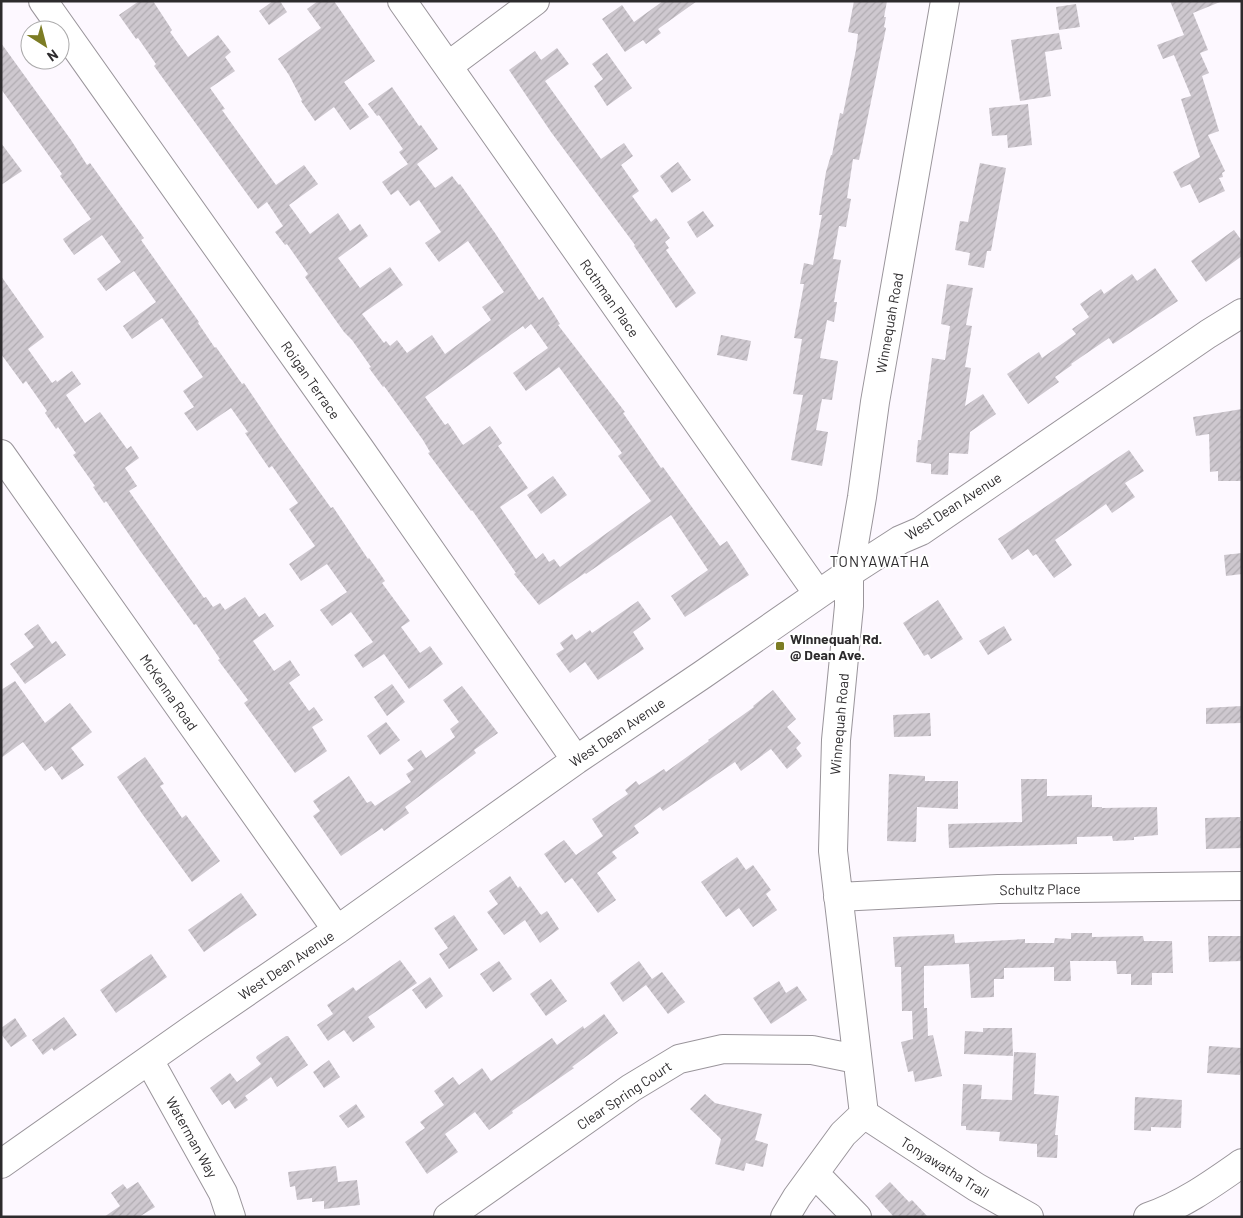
<svg xmlns="http://www.w3.org/2000/svg" width="1243" height="1218" viewBox="0 0 1243 1218" font-family="Barlow,sans-serif">
<style>
.building{fill:url(#building-hatch);fill-rule:evenodd}
.lines{fill:none;stroke-linecap:round;stroke-linejoin:round}
.minor-casing{stroke:#9a959b;stroke-width:30}
.minor{stroke:#fff;stroke-width:28}
.poi-dot{fill:#7c7c24;stroke:#fff;stroke-width:2}
.labels{text-anchor:middle;dominant-baseline:central;stroke-width:4;stroke-linejoin:round;paint-order:stroke}
.street-label{font-size:14px;fill:#2d2b2d;stroke:#fff}
.poi-label{font-size:14px;font-weight:bold;fill:#2d2b2d;stroke:#fff;text-anchor:start}
.neighbourhood-label{font-size:15px;letter-spacing:1px;fill:#2d2b2d;stroke:#fff}
</style>
<defs>
<pattern id="building-hatch" width="6" height="6" patternUnits="userSpaceOnUse" patternTransform="scale(1.25)"><rect width="6" height="6" fill="#cec8cf"/><path d="M-1 1l2-2M0 6l6-6M5 7l2-2" fill="none" stroke="#b1acb2"/></pattern>
</defs>
<rect width="100%" height="100%" fill="#fdf8ff"/>
<path class="building" d="M139 1H153L172 30 170 32 188 57 218 35 231 52 225 57 235 71 210 88 225 109 222 110 276 185 304 165 318 184 289 205 310 234 338 213 350 231 360 224 368 236 338 258 360 288 390 267 403 285 362 314 384 343 386 341 390 346 397 340 407 353 432 335 445 354 491 320 482 307 504 292 468 241 439 262 425 243 441 232 419 200 410 206 398 190 391 195 382 182 408 164 399 152 403 149 379 115 377 116 368 104 392 87 419 126 421 125 438 149 417 164 435 188 452 176 459 185 460 184 495 233 539 300 543 297 560 324 558 325 625 412 623 413 661 468 663 467 720 546 727 541 749 575 685 617 671 596 708 570 671 515 586 574 585 573 539 605 514 574 516 573 472 510 471 511 428 453 430 452 423 440 384 386 383 387 369 368 371 367 352 340 344 332 305 277 308 274 287 244 285 245 275 232 283 226 267 202 258 209 154 66 156 64 138 38 136 39 119 15ZM531 324 548 348 513 373 526 391 559 367 622 453 618 456 651 501 560 567 554 559 549 562 543 553 536 559 500 507 528 488 498 446 502 443 490 426 463 445 448 423 445 425 425 397 523 326 525 329Z
M273 1H280L287 12 269 25 259 11Z
M318 1H334L375 61 344 82 369 117 350 130 334 107 315 121 301 101 302 100 289 75 278 59 321 28 307 9Z
M663 1H697L658 29 661 33 646 44 643 40 625 52 602 19 622 5 634 22Z
M854 1H887L884 17H886L884 27 886 28 859 160 853 159 847 198 851 199 846 227 839 226 833 259 841 260 834 302H837L834 322 827 320 820 358 838 361 832 400 822 399 816 430 828 432 822 466 791 460 803 395 793 394 802 339 794 338 804 284H800L804 263 813 265 822 215H819L826 172 831 155H832L840 113 843 114 856 50 858 34 848 32Z
M1170 1 1220 2 1193 13 1208 50 1200 53 1209 73 1202 76 1219 131 1208 135 1225 171 1222 173 1223 177 1219 178 1225 191 1199 203 1190 184 1181 188 1173 172 1200 157 1181 99 1191 96 1174 55 1163 59 1157 45 1184 35Z
M1076 4 1080 27 1059 30 1056 7Z
M1059 33 1062 49 1045 52 1051 96 1020 101 1011 40Z
M1 43 71 140 87 165 90 163 144 238 141 240 199 322 198 323 215 348 216 347 242 384 244 383 281 438 331 508 333 507 368 559 369 558 385 581 382 583 410 621 401 627 420 653 430 646 443 664 409 689 384 654 363 668 354 655 373 642 351 612 332 626 320 610 347 592 327 564 301 581 289 564 315 546 289 509 298 503 272 466 269 468 245 433 248 432 231 408 197 431 184 413 194 407 183 391 203 377 162 318 132 339 123 326 156 302 134 271 106 291 97 279 121 262 102 235 74 255 64 241 63 239 91 219 60 176 62 174 1 89Z
M557 48 569 64 545 81 601 159 624 143 633 156 621 165 639 191 632 196 651 222 656 218 670 238 665 242 669 248 666 250 696 293 676 308 634 246 635 245 551 132 509 70 535 51 541 60Z
M607 53 632 88 607 106 594 86 603 79 592 64Z
M1028 104 1032 145 1008 148 1007 135 992 136 989 108Z
M1 143 22 171 1 185Z
M678 162 691 180 672 193 660 176Z
M980 163 1006 168 991 251H987L984 268 968 265 970 253 955 250 960 221 968 222Z
M703 211 714 226 697 238 687 222Z
M1234 230 1242 241V256L1206 282 1191 261Z
M1155 268 1178 301 1113 344 1109 338 1071 364 1072 365 1055 377 1059 382 1028 404 1007 374 1039 352 1042 358 1076 334 1072 329 1089 317 1080 304 1101 289 1104 294 1132 274 1137 281Z
M1 276 44 337 28 349 52 383 56 380 57 382 72 371 81 384 66 395 85 423 100 412 127 449 131 446 139 458 125 468 137 486 129 491 204 598 206 597 213 607 220 603 225 610 245 597 259 617 265 613 274 626 253 641 274 671 290 660 300 675 289 683 309 711 314 707 323 720 312 727 327 751 295 773 244 703 248 700 218 660 220 659 196 624 194 625 141 552 106 501 104 503 93 487 95 486 73 455 76 453 58 427 56 429 45 413 47 411 26 381 23 384 1 354Z
M947 284 973 288 966 325 972 326 965 367 971 368 965 406 983 394 996 414 970 432 968 454 949 453 948 475 931 474V464L916 462 918 440H921L932 358 945 360 950 326 941 324Z
M721 335 751 341 747 361 717 355Z
M1242 409V481H1218V471L1210 472 1209 434 1196 436 1193 417Z
M1129 450 1144 471 1125 483 1135 497 1112 513 1106 504 1055 540 1072 565 1054 578 1036 554 1033 556 1028 549 1012 560 998 539Z
M553 476 567 495 541 514 527 495Z
M1242 553V574L1226 576 1224 555Z
M938 600 963 639 931 659 928 654 924 656 903 623Z
M638 601 651 619 633 632 644 649 598 680 585 662 570 673 556 654 564 649 560 643 572 634 576 640 590 630 592 633Z
M38 624 52 644 56 641 66 655 25 684 10 664 34 647 24 634Z
M1004 626 1012 640 988 655 979 641Z
M15 681 45 723 70 703 92 732 71 748 84 765 62 780 52 766 45 771 23 742 1 758V690Z
M392 684 405 702 387 716 374 697Z
M462 686 498 733 474 750 476 753 405 807 409 813 384 831 382 828 341 856 313 816 320 811 313 801 349 776 367 803 371 801 375 806 411 782 406 774 414 769 407 760 421 750 426 758 455 737 450 729 459 722 443 700Z
M773 690 796 719 787 727 801 743 796 748 802 756 787 769 771 749 741 771 735 762 663 811 660 807 634 826 639 833 612 852 617 858 597 873 616 900 598 913 572 878 565 883 544 854 564 840 576 855 603 836 592 819 628 794 625 790 636 781 639 785 664 769 666 772 709 741 708 740 754 707 753 706Z
M1242 706V723L1206 724V708Z
M930 713 931 736 894 737 893 715Z
M386 722 400 740 380 755 367 736Z
M145 757 164 784 160 786 182 818 186 815 220 861 192 882 143 815 117 777Z
M889 774 925 776V781H958V809L917 807 916 842 887 841Z
M1021 779H1047V796L1092 795V807H1102V808L1157 807 1158 835 1134 837V840L1113 841 1112 836 1077 837V844L949 848 948 824 1022 822Z
M1240 817V821H1242V848L1206 849 1205 818Z
M737 857 746 870 753 865 771 890 766 894 777 910 753 927 739 908 726 917 701 882Z
M510 876 518 888 520 886 541 915 547 911 559 929 540 943 525 920 504 935 487 912 498 904 489 891Z
M241 893 257 915 204 952 188 930Z
M454 915 478 950 449 969 439 954 448 948 434 928Z
M1071 933H1092V937L1143 936 1144 941H1172L1173 973H1152V985H1131V974H1117L1116 961H1070L1071 981H1054V967L1004 968V979H994V997L971 998 969 964 924 966V1008H927L928 1036 933 1035 942 1076 915 1082 913 1071 908 1072 901 1042 913 1039 912 1011H902L901 967H895L893 937 954 934 955 943 1025 939V943H1054L1055 938 1071 939Z
M1208 936H1242V961L1209 962Z
M151 954 167 977 116 1013 100 990Z
M400 960 417 983 368 1017 375 1027 353 1042 344 1030 328 1041 317 1025 333 1014 327 1005 353 987 356 991Z
M499 961 512 979 493 992 480 974Z
M639 961 652 979 662 972 685 1002 668 1014 646 985 623 1002 610 983Z
M430 977 443 996 426 1009 412 990Z
M551 979 567 1001 546 1016 530 994Z
M779 981 786 993 797 986 807 1000 771 1024 753 998Z
M604 1014 618 1033 572 1067 574 1068 512 1111 513 1113 489 1130 475 1112 445 1134 458 1152 427 1174 405 1142 425 1128 420 1122 444 1105 434 1091 453 1077 459 1085 482 1068 491 1081 552 1038 557 1045 583 1026 584 1029Z
M64 1017 77 1035 54 1051 52 1048 43 1055 32 1040Z
M15 1018 27 1036 11 1047 1 1034V1028Z
M983 1028H1012L1013 1056 964 1054 965 1031 983 1032Z
M286 1036H288L308 1065 277 1087 271 1077 245 1096 248 1100 235 1109 229 1100 222 1105 210 1088 230 1073 237 1082 261 1064 256 1058 257 1056Z
M1209 1046 1242 1048 1240 1075 1207 1073Z
M1014 1052 1036 1053 1034 1094 1059 1096 1055 1135H1058L1057 1158 1037 1157V1144L999 1141 1000 1132 966 1130V1126H961L963 1084 982 1085 981 1099 1012 1100Z
M329 1060 340 1077 324 1088 313 1072Z
M705 1094 715 1103 762 1114 755 1140 768 1144 763 1167 746 1163 744 1171 715 1164 721 1139 690 1109Z
M1135 1097 1182 1100 1181 1128 1151 1127V1131L1134 1130Z
M356 1104 365 1117 348 1128 339 1116Z
M336 1166 338 1182 357 1180 360 1205 324 1209V1201L312 1202V1198L297 1200 295 1186 290 1187 288 1172Z
M138 1182 155 1207 139 1217H104L120 1206 111 1193 123 1184 127 1189Z
M890 1182 909 1202 912 1200 928 1217H892L893 1216 875 1196Z"/>
<g class="lines">
<defs>
<path id="minor" d="M43 1 360 449 576 760
M402 1 818 594
M448 66 535 1
M1 454 337 930
M838 897 998 889 1242 886
M149 1060 223 1193 231 1217
M864 1114 976 1187 1029 1217
M1 1164 194 1028 337 930 576 760 702 675 849 573 900 540 921 531 1208 334 1242 313
M815 1174 857 1217
M448 1217 631 1088 679 1059 723 1049 812 1050 856 1059
M785 1217 797 1197 843 1134 864 1114 833 851 836 740 849 606V573L862 497 875 402 945 1
M1148 1217C1183 1205 1212 1184 1242 1163"/>
</defs>
<use href="#minor" class="minor-casing"/>
<use href="#minor" class="minor"/>
</g>
<rect class="poi-dot" x="775" y="641" width="10" height="10" rx="2.5"/>
<g class="labels">
<g class="street-label">
<text transform="translate(610 298) rotate(55)">Rothman Place</text>
<text transform="translate(889 323) rotate(-80)">Winnequah Road</text>
<text transform="translate(311 380) rotate(55)">Roigan Terrace</text>
<text transform="translate(953 506) rotate(-33)">West Dean Avenue</text>
<text transform="translate(169 692) rotate(55)">McKenna Road</text>
<text transform="translate(839 724) rotate(-85)">Winnequah Road</text>
<text transform="translate(617 732) rotate(-34)">West Dean Avenue</text>
<text transform="translate(1040 889) rotate(-1)">Schultz Place</text>
<text transform="translate(286 965) rotate(-34)">West Dean Avenue</text>
<text transform="translate(624 1095) rotate(-34)">Clear Spring Court</text>
<text transform="translate(192 1137) rotate(61)">Waterman Way</text>
<text transform="translate(945 1167) rotate(32)">Tonyawatha Trail</text>
</g>
<g class="poi-label">
<text x="790" y="638">Winnequah Rd.<tspan x="790" dy="16">@ Dean Ave.</tspan></text>
</g>
<g class="neighbourhood-label">
<text x="880" y="561">TONYAWATHA</text>
</g>
</g>
<rect width="1243" height="1218" fill="none" stroke="#2d2b2d" stroke-width="5"/>
<g transform="translate(45 45) rotate(144)"><circle r="24" fill="#ffffff" stroke="#abaaab"/>
<path d="M0-4L9 19L0 12L-9 19Z" fill="#7c7c24"/>
<text y="-8" font-size="14" font-weight="bold" text-anchor="middle" fill="#2d2b2d">N</text>
</g>
</svg>
